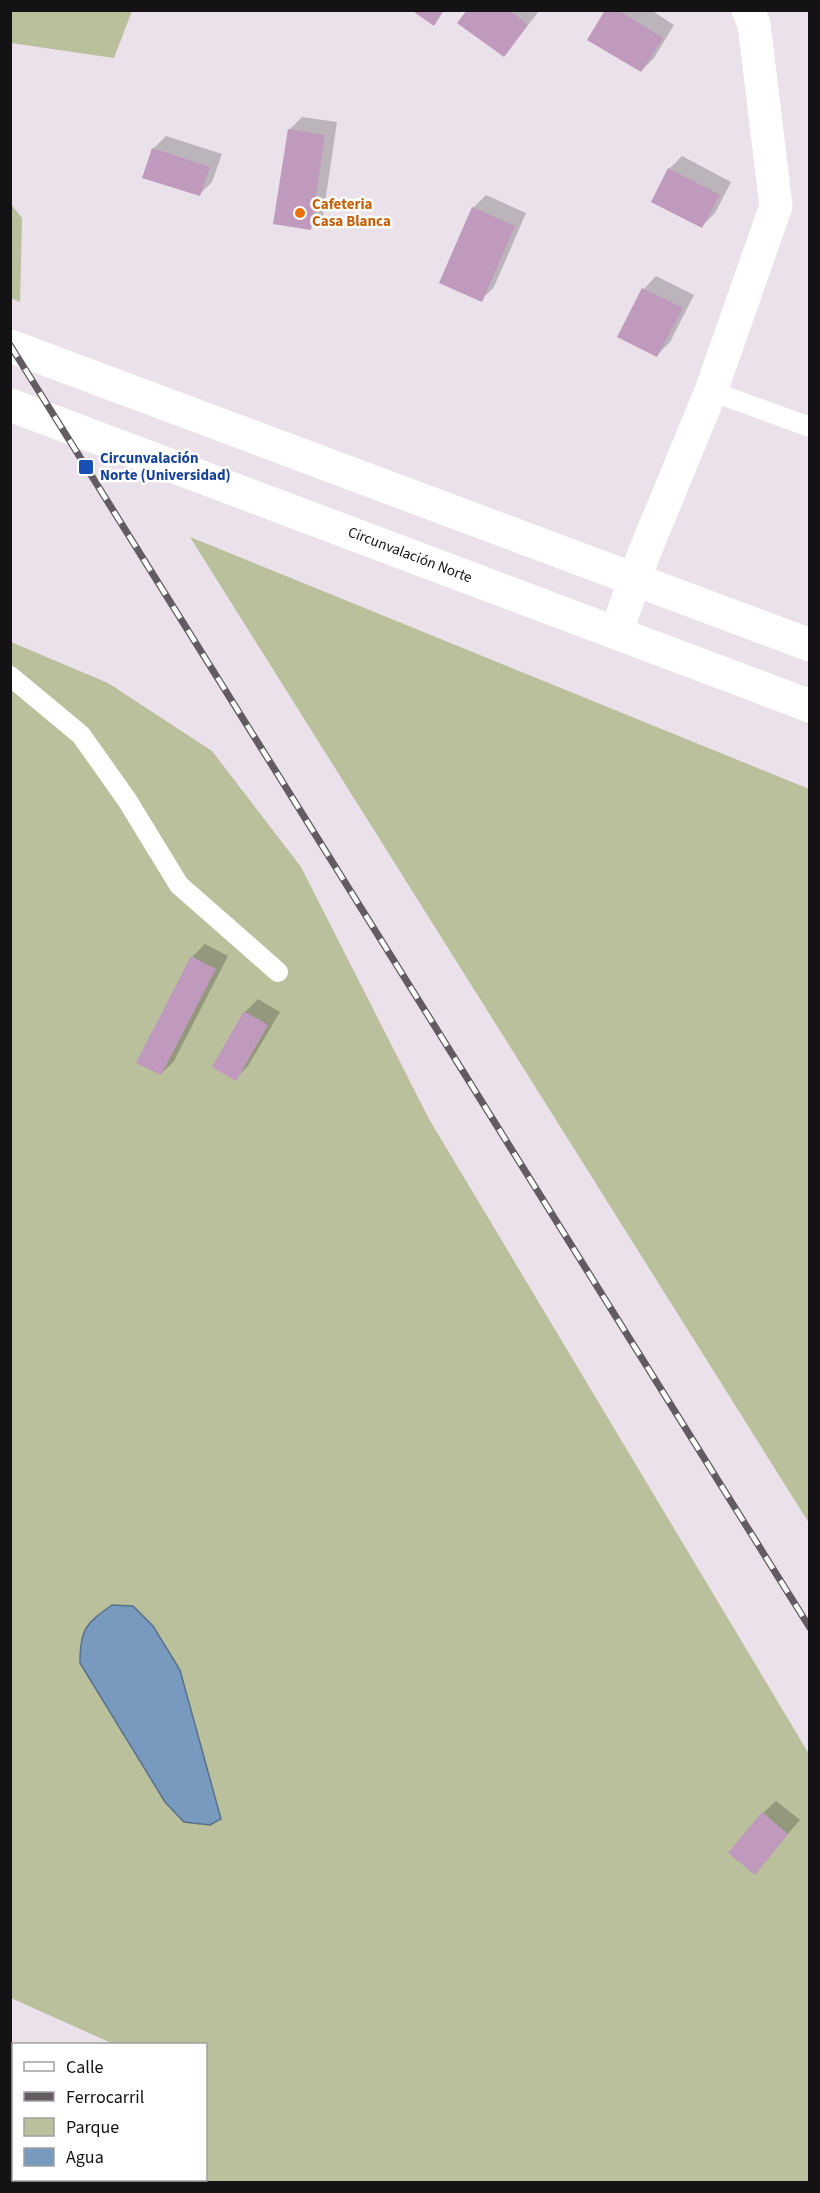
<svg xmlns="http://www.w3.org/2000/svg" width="820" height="2193" viewBox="0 0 820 2193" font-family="'Source Sans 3',sans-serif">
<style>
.green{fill:#babf9c}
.water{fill:#789abe;stroke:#5a718b;stroke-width:1.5}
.shadow{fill:#0003}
.building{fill:#bf9abc}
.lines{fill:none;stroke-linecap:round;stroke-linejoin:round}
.service{stroke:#fff;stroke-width:20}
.tertiary{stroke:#fff;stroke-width:33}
.trunk{stroke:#fff;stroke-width:33}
.rail-casing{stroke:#625c62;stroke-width:7}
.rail{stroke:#fff;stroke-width:4.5;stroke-dasharray:14;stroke-linecap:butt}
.food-dot{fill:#e8710a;stroke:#fff;stroke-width:2}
.transit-dot{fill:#1a4fb4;stroke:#fff;stroke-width:2}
.labels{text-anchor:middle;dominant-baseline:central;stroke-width:5;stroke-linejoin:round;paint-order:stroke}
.food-label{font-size:15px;font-weight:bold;fill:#c56008;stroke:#fff;text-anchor:start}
.transit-label{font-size:15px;font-weight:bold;fill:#164399;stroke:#fff;text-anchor:start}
.street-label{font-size:15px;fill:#151215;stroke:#fff}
</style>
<rect width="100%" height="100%" fill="#ebe1ea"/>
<path class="green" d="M11 10H132V11L114 58 11 43Z
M10 203 22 218 20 302 11 298Z
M190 537 809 789V1523Z
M11 642 108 683 212 751 301 867 429 1119 809 1754V2182H48L49 2180H206V2044H109V2042L11 1998Z"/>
<path class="water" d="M112 1605 133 1606 153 1626 180 1670 221 1819 210 1825 184 1822 165 1802 80 1663C80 1630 85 1624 112 1605Z"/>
<path class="shadow" d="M469 10H538L539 11 504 55Z
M607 10H651L674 25 654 58 641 71Z
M302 117 337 122 323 216 310 228 289 130Z
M166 136 222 154 212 182 199 195 153 149Z
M682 156 731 182 715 213 702 226 669 169Z
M486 195 526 213 494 287 481 300 473 208Z
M656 276 694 295 670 342 657 355 619 336 644 289Z
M205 944 228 956 174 1061 161 1074 192 957Z
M258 999 280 1012 248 1066 235 1079 214 1066 245 1012Z
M776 1801 800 1820 754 1873 763 1813Z
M14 2053V2110L10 2109V2056Z"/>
<path class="building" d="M411 10H444L434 26Z
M467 10H509L528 25 504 57 457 23Z
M605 10H618L663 38 641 72 587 40Z
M288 129 325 135 311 230 273 224Z
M152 148 210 167 200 196 142 178Z
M668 168 720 195 702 228 651 202Z
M472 207 515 226 482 302 439 283Z
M642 288 683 308 657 357 617 337Z
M191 956 216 969 161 1075 136 1063Z
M244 1011 268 1025 236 1081 212 1067Z
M762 1812 788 1834 755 1875 728 1853Z
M10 2060 14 2062V2112L10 2110Z"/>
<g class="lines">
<path class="service" d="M711 391 810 427
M10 676 81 735 127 800 179 885 278 972"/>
<path class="tertiary" d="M616 633 643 556 711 391 776 206 754 24 748 10"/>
<path class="trunk" d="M10 346 810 645
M10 405 810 706"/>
<defs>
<path id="rail" d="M10 345 810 1628"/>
</defs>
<use href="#rail" class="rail-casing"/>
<use href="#rail" class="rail"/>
</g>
<circle class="food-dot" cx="300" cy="213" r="6"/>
<rect class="transit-dot" x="78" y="459" width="16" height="16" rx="3"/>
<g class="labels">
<g class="food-label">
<text x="312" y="204">Cafeteria<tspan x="312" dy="17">Casa Blanca</tspan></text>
</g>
<g class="transit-label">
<text x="100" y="458">Circunvalación<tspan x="100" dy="17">Norte (Universidad)</tspan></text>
</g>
<g class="street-label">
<text transform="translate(410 555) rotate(21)">Circunvalación Norte</text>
</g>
</g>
<rect width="820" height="2193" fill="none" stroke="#151215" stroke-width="24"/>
<rect x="12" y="2043" width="195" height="138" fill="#ffffff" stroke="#a1a0a1" stroke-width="1.5"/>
<rect x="24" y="2062" width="30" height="9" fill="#ffffff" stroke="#a1a0a1" stroke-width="1.5"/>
<text x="66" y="2073" font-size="18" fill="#151215">Calle</text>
<rect x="24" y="2092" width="30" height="9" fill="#625c62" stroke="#a1a0a1" stroke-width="1.5"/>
<text x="66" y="2103" font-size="18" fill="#151215">Ferrocarril</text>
<rect x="24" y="2118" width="30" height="18" fill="#babf9c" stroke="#a1a0a1" stroke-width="1.5"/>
<text x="66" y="2133" font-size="18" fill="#151215">Parque</text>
<rect x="24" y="2148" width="30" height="18" fill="#789abe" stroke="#a1a0a1" stroke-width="1.5"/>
<text x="66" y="2163" font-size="18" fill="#151215">Agua</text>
</svg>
